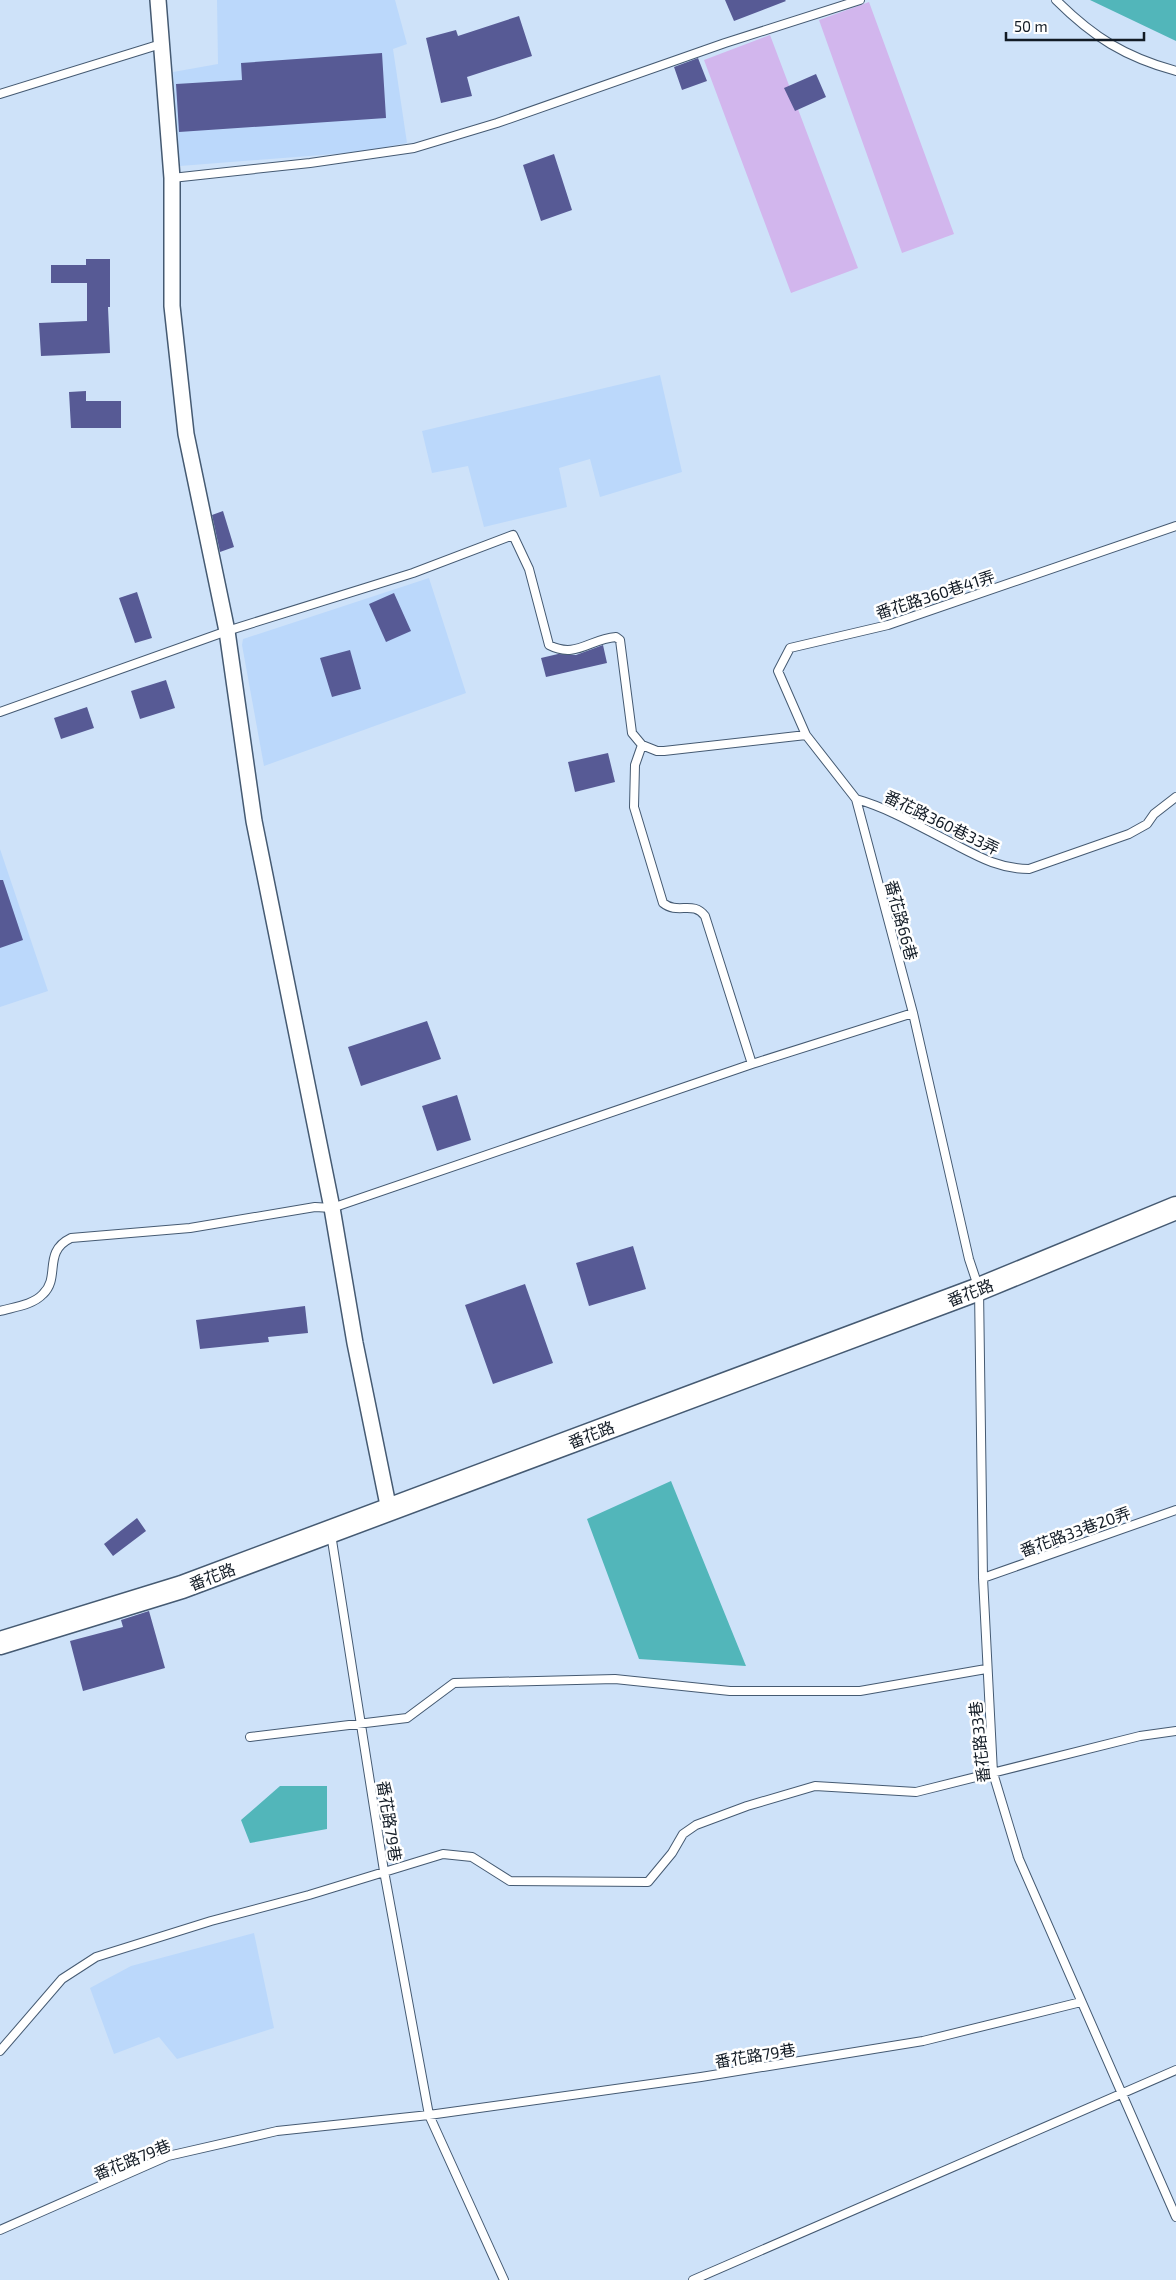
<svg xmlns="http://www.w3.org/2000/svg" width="1176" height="2280" viewBox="0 0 1176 2280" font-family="'Exo 2','Noto Sans TC',sans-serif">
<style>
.built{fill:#bbd8fb}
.green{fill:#d2b6ed}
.water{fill:#52b6ba}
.building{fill:#575a95}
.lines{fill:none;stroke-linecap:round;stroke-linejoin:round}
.lane-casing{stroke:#455a72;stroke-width:10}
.street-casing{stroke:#455a72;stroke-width:18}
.secondary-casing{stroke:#455a72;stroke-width:25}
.lane{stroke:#fff;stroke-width:8}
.street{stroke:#fff;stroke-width:15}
.secondary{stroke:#fff;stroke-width:22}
.labels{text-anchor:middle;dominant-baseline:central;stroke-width:5;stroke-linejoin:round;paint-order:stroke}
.street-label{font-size:16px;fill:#121b25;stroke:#fff}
</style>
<rect width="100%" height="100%" fill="#cee2f9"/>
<path class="built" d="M217 0H395L407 44 393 49 407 143 360 152 180 166 173 72 218 64Z
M660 375 682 472 600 497 590 459 559 468 567 507 484 527 468 466 432 473 422 431Z
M429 578 466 693 264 766 242 645 243 639Z
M0 849 48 991 0 1007Z
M254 1933 274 2028 177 2059 159 2037 114 2054 90 1988 131 1966Z"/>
<path class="green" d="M869 2 954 234 902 253 819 20Z
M770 35 858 268 791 293 704 60Z"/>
<path class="water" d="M1090 0H1176V41Z
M671 1481 746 1666 639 1659 587 1519Z
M280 1786H327V1829L250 1843 241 1820Z"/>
<path class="building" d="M725 0H785L786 1 734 21Z
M519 16 532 56 467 77 472 96 441 103 426 38 456 30 458 36Z
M382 53 386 118 179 132 176 84 242 80 241 63Z
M698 58 707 81 682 90 674 67Z
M816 74 826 97 795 111 784 88Z
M554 154 572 210 541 221 523 165Z
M86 259H110V307H108L110 353 41 356 39 323 87 321V283H51V265H86Z
M86 391V401H121V428H71L69 392Z
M223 511 234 547 220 552 212 515Z
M137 592 152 638 135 643 119 598Z
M394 593 411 631 386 642 369 604Z
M603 645 607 663 546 677 541 658 558 654 576 655Z
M350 650 361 689 332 697 320 658Z
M166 680 175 708 140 719 131 691Z
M87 707 94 728 61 739 54 718Z
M608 753 615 782 575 792 568 762Z
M0 880H3L23 940 0 948Z
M427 1021 441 1059 361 1086 348 1047Z
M457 1095 471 1140 437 1151 422 1106Z
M633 1246 646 1289 589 1306 576 1263Z
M525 1284 553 1363 493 1384 465 1305Z
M305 1306 308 1333 268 1337 269 1342 200 1349 196 1320Z
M137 1518 146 1531 113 1556 104 1544Z
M149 1611 165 1668 83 1691 70 1641 123 1627 121 1620Z"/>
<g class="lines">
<defs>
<path id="lane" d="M1056 0C1093 37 1125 57 1176 71
M0 94 161 44
M172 178 310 163 414 148 497 123 725 43 860 0
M0 712 227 631 413 573 513 535 529 569 549 645C576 659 589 639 616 637L620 640 632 733 642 745 635 765 634 807 663 903C678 915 693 900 705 916L752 1064
M806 735 778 671 790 648 888 625 1176 526
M642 745 657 751H664L806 735 856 799 913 1013 969 1259 979 1289 983 1578 993 1773 1019 1859 1176 2217
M856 799C891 809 922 828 954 844 979 857 1000 869 1029 869L1129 834 1147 824 1154 814 1176 797
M0 1311C14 1307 33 1305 43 1294 61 1277 42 1252 71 1238L190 1228 315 1207 332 1208 752 1064 913 1013
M331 1534 384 1871 429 2115 504 2280
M983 1578 1176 1510
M250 1737 407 1718 454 1683 615 1679 730 1691H860L986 1669
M0 2051 62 1979 96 1957 211 1921 309 1895 443 1854 472 1857 510 1881 648 1882 672 1853 683 1834 696 1825 747 1806 815 1786 916 1792 1140 1736 1176 1731
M0 2230 168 2156 277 2131 429 2115 701 2077 923 2041 1081 2002
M693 2280 1176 2070"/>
<path id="street" d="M158 0 172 178V306L186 434 227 631 254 821 332 1208 355 1343 389 1510"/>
<path id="secondary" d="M0 1643 182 1587 979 1289 1176 1208"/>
</defs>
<use href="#lane" class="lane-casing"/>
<use href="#street" class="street-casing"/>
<use href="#secondary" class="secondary-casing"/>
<use href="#lane" class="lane"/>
<use href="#street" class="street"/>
<use href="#secondary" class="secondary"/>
</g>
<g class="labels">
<g class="street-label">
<text transform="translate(935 594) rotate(-18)">番花路360巷41弄</text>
<text transform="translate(942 822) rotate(26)">番花路360巷33弄</text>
<text transform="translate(902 920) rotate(75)">番花路66巷</text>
<text transform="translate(970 1292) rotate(-21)">番花路</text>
<text transform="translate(591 1434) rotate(-21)">番花路</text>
<text transform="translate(1075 1531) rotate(-20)">番花路33巷20弄</text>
<text transform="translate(212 1576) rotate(-21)">番花路</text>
<text transform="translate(979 1742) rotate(-96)">番花路33巷</text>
<text transform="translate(390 1821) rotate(81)">番花路79巷</text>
<text transform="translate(755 2055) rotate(-9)">番花路79巷</text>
<text transform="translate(132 2159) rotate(-22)">番花路79巷</text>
</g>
</g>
<path d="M1006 32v8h138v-8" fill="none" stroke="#121b25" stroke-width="2.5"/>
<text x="1014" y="32" font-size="15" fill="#121b25" stroke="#ffffff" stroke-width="4" paint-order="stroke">50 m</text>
</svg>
